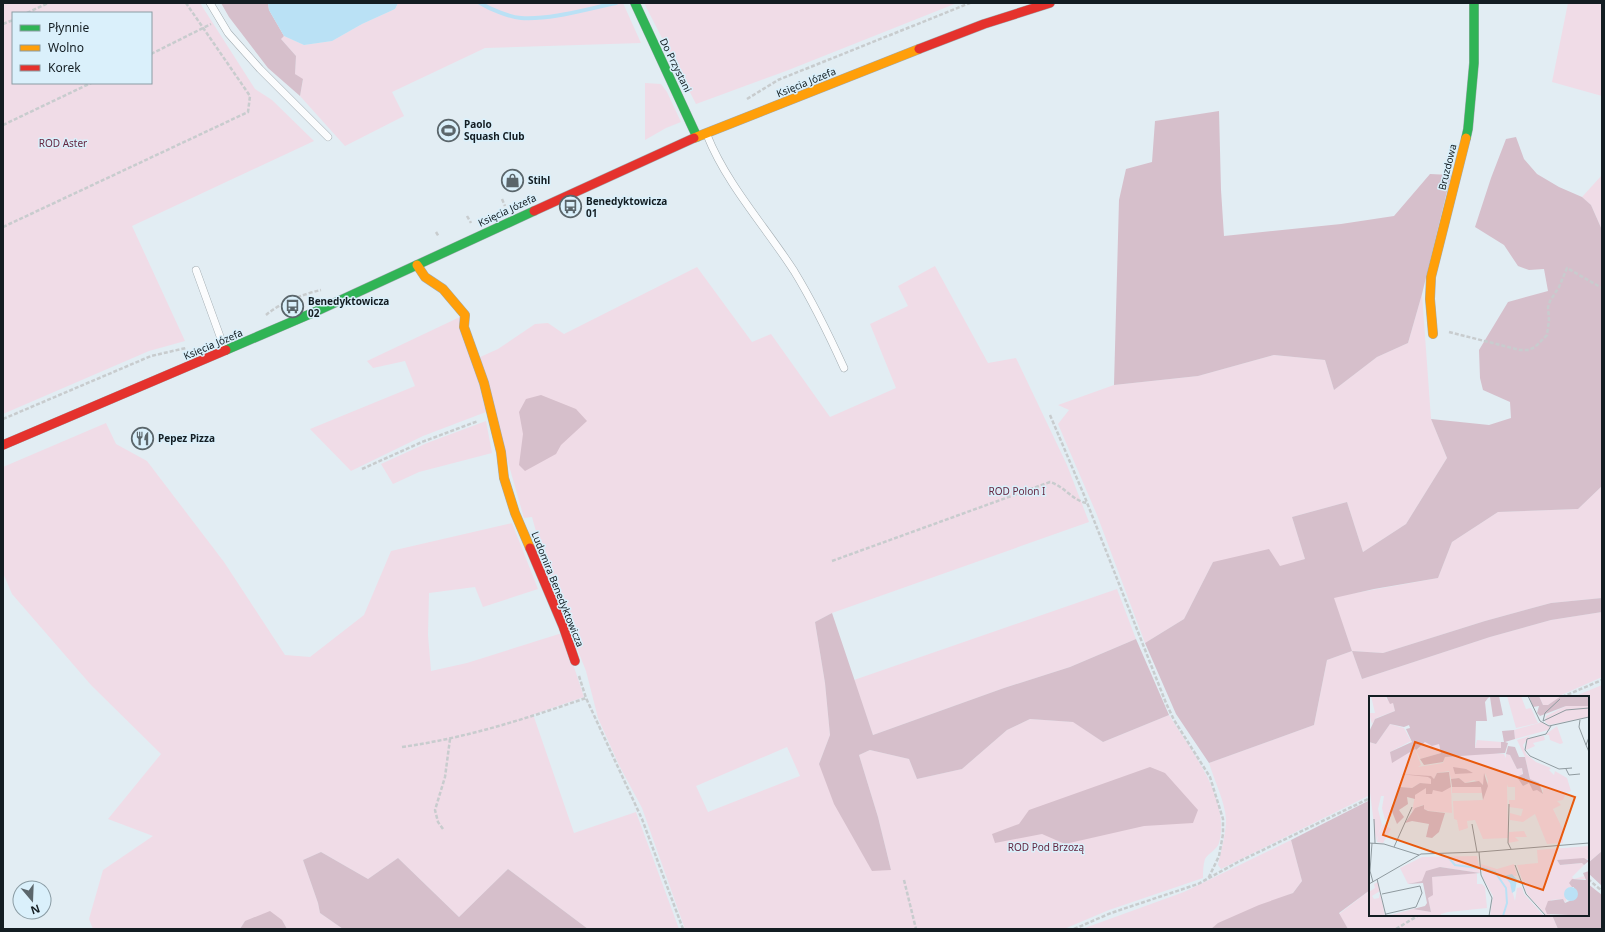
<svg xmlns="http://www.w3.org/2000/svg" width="1605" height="932" viewBox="0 0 1605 932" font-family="'Noto Sans',sans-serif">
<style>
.green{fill:#f0dce7;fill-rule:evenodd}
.forest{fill:#d6bfcb}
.water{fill:#bae1f5}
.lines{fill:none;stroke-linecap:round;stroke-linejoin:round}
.stream{stroke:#bae1f5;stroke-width:4}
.lane-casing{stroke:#a1abb0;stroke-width:8}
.fast-casing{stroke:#a1abb0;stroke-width:10}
.slow-casing{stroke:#a1abb0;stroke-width:10}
.jam-casing{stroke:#a1abb0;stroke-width:10}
.path{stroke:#c8ccce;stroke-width:2.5;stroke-dasharray:4 2;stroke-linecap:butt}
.lane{stroke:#fbfcfd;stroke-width:7}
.fast{stroke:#30b455;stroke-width:9}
.slow{stroke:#ff9f0a;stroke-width:9}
.jam{stroke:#e5322d;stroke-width:9}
.labels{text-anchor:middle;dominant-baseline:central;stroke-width:3;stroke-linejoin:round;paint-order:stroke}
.street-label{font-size:10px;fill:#131d22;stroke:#daf0fb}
.poi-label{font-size:10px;font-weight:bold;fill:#131d22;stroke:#daf0fb;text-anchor:start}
.park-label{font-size:10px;fill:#652741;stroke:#daf0fb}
.inset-river{fill:none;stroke:#bae1f5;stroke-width:2}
.inset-road{fill:none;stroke:#8f9a9f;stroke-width:1}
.view{fill:#e8590c;fill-opacity:0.15;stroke:#e8590c;stroke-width:2}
.inset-edge{fill:none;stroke:#131d22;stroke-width:2}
</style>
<rect width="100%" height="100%" fill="#e2edf3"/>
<path class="green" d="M3 3H200L255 89 272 100 314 141 132 226 185 341 149 351 3 414ZM13 13H151V83H13Z
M398 3H623L641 43 485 48 392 92 404 116 345 146 300 96 303 80 295 74 296 56 281 39 284 36 304 45 332 41 362 24 395 9Z
M644 3H957L786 71 696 104Z
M1568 3H1602V96L1552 82Z
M645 83 661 84 667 92 681 122 666 128 645 140Z
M1602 175V230L1591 205 1582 197Z
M935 266 988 363 1016 358 1067 465 1089 522 832 613 815 622 825 683 830 735 819 764 891 870 878 817 859 755 870 750 909 759 917 779 962 769 1007 730 1030 719 1074 722 1103 742 1169 715C1191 750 1231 800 1219 843 1217 850 1208 853 1205 859 1203 865 1203 872 1203 878L1109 910 1064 929H685L642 808 619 765 598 718 586 671 548 575 532 517 524 518 478 358 498 349 535 324 548 323 564 334 697 267 752 342 771 334 830 417 896 388 870 324 908 306 898 286ZM787 747 800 776 708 812 696 786Z
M1422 294 1431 419 1447 458 1406 524 1363 552 1347 502 1292 517 1305 559 1280 567 1213 562 1184 619 1145 643 1097 515 1058 424 1069 410 1058 405 1114 385 1198 376 1274 355 1325 360 1334 390 1377 357 1408 343Z
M462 316 486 412 423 436 351 471 310 429 415 386 405 361 373 368 367 361Z
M486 421 492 453 419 472 393 484 381 464 427 443Z
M106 423 116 444 147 461 224 562 285 655 310 657 364 615 391 551 512 523 538 589 483 607 475 587 429 593 428 635 431 671 467 663 559 634H563L584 697 532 715 534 717 574 833 636 812 679 929H588L508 869 459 917 398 858 368 879 321 852 303 860 318 903 320 913 343 929H287L282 920 245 921 240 929H93L89 919 103 870 153 836 108 819 161 754 91 685 12 594 3 573V467Z
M1602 486V598L1551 603 1485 621 1383 653 1352 651 1362 679 1490 637 1551 620 1602 612V677L1557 697H1370V795L1221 869 1218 865C1221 850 1226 835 1226 819 1225 802 1214 780 1209 763L1314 725 1327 660 1352 651 1333 597 1438 578 1452 542 1498 512 1578 509Z
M1117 589 1136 639 1070 667 1004 688 873 735 854 680Z
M1602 685V851L1588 863V697H1573Z
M1291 840 1302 881 1293 893 1219 923 1211 929H1082L1184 892Z
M1370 890V915H1552L1558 929H1348L1339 914Z"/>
<path class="forest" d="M221 3H268L269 10 284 36 281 39 296 56 295 74 303 79 300 96 268 68 229 17Z
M1219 111 1221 190 1224 236 1341 224 1394 216 1430 174 1451 175 1422 294 1408 343 1377 357 1334 390 1325 360 1274 355 1198 376 1114 385 1119 200 1126 169 1152 162 1155 121Z
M1516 137 1524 159 1537 174 1559 187 1582 197 1591 205 1602 230V486L1578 509 1498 512 1452 542 1438 578 1374 589 1334 598 1352 651 1383 653 1485 621 1551 603 1602 598V612L1551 620 1490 637 1362 679 1352 651 1327 660 1314 725 1209 763 1176 714 1145 643 1184 619 1213 562 1269 549 1280 566 1305 559 1292 517 1347 502 1363 552 1406 524 1447 458 1431 419 1489 425 1511 418 1510 402 1483 390 1480 378 1479 350 1508 302 1548 291 1544 269 1529 270 1518 266 1504 245 1475 227 1491 178 1506 139Z
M541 395 576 409 587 421 561 445 556 454 525 471 519 465 523 434 519 412 526 399Z
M832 613 873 735 1004 688 1070 667 1136 639 1169 715 1103 742 1073 722 1030 719 1007 730 962 769 917 779 909 759 870 750 859 755 878 817 891 870 872 871 834 804 819 764 830 735 825 683 815 622Z
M1150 767 1165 773 1198 810 1193 823 1144 826 1065 844 1042 834 995 843 992 834 1019 824 1029 810Z
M1370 800V890L1339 913 1348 929H1211L1218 923 1259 905 1293 893 1302 881 1291 840Z
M1602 851V886L1588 873V863Z
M321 852 368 879 398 858 459 917 508 869 588 929H343L320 913 318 903 303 860Z
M1588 884 1602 895V929H1558L1552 915H1588Z
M270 911 282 920 287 929H240L245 921Z"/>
<path class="water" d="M268 3H398L395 9 362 24 332 41 304 45 284 36 269 10Z"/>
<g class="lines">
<path class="stream" d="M480 3C490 9 509 17 521 18 551 20 587 9 616 3"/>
<defs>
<path id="lane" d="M210 3 228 33 260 69 328 137
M707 135C727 185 765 226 794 271 813 302 829 335 844 368
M196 270 225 350"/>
<path id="fast" d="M635 3 697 137
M1466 138 1468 129 1474 63V3
M226 350 317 311 534 211"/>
<path id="slow" d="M694 138 919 49
M417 265 425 277 443 289 465 315 464 327 484 383 501 452 504 478 515 513 530 548
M1433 334 1430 299 1431 277 1466 138"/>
<path id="jam" d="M919 49 984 24 1050 3
M534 211 694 138
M3 445 226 350
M530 548 563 626 575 661"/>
</defs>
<use href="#lane" class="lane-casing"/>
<use href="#fast" class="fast-casing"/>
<use href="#slow" class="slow-casing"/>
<use href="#jam" class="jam-casing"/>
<path class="path" d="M27 13 48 3
M3 24 13 20
M151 54 211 24
M747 99 778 80 970 3
M3 125 91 83
M502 199 505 206
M467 216 471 223
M3 227 248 112 250 96 186 3
M436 232 439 237
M266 315C280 303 303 294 321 290
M1449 332 1520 350H1529L1535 347 1547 335 1549 320 1548 307 1550 301 1559 287 1567 268 1602 288
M1050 415 1084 495 1166 703 1174 720 1210 777 1223 819V834L1219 856 1208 879
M3 419 151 356 186 348
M362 469 422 442 478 421
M832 561 1050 482C1064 486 1073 501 1087 503
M579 676 586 698 642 819 683 929
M1562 697 1602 680
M402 747C466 738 525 719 586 698
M443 829 438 822 435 810 445 777 450 739
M1588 879 1602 891
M904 880 916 929
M1074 929 1111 913 1198 884 1238 862 1370 798
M1396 929 1419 915"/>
<use href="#lane" class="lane"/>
<use href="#fast" class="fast"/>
<use href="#slow" class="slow"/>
<use href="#jam" class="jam"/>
</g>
<defs>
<symbol id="stadium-ring" viewBox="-11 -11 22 22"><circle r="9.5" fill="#daf0fb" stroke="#5b666b" stroke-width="1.5"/><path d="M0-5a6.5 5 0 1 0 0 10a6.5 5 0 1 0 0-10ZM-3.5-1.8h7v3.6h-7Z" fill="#5b666b"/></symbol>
<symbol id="shop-ring" viewBox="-11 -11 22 22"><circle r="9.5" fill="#daf0fb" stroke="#5b666b" stroke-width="1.5"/><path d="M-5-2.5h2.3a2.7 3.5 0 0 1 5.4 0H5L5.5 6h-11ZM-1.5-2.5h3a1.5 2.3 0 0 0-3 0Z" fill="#5b666b"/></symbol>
<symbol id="bus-ring" viewBox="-11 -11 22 22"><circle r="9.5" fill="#daf0fb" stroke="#5b666b" stroke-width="1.5"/><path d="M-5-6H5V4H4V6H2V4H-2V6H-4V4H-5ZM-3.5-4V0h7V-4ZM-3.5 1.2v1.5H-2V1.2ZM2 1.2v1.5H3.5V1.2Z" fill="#5b666b"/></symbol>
<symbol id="restaurant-ring" viewBox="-11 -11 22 22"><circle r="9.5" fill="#daf0fb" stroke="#5b666b" stroke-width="1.5"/><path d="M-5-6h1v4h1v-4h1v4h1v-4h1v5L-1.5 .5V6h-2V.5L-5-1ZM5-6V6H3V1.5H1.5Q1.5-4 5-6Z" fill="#5b666b"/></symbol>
</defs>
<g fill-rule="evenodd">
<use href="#stadium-ring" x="436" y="118" width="25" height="25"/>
<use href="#shop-ring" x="500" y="168" width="25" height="25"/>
<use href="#bus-ring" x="558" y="194" width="25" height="25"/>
<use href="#bus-ring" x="280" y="294" width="25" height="25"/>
<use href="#restaurant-ring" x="130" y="426" width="25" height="25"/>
</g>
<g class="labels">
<g class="street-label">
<text transform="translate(676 65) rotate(64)">Do Przystani</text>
<text transform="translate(806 82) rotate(-22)">Księcia Józefa</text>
<text transform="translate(1447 167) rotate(-76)">Bruzdowa</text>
<text transform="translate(507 210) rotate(-25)">Księcia Józefa</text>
<text transform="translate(213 344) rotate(-23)">Księcia Józefa</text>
<text transform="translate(558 589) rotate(68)">Ludomira Benedyktowicza</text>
</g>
<g class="poi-label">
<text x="464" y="124">Paolo<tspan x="464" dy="12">Squash Club</tspan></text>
<text x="528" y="180">Stihl</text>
<text x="586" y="201">Benedyktowicza<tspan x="586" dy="12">01</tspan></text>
<text x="308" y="301">Benedyktowicza<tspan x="308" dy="12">02</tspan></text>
<text x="158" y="438">Pepez Pizza</text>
</g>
<g class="park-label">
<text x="63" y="143">ROD Aster</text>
<text x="1017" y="491">ROD Polon I</text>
<text x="1046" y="847">ROD Pod Brzozą</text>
</g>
</g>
<g transform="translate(1369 696)">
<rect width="220" height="220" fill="#e2edf3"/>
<path d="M2 0H17V3L24 7 26 15 7 22 3 28 0 17H6ZM138 0H152L157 13 162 12 169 27 147 32ZM170 0H190L191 1 179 9H174ZM197 10H220V21L180 29 176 26 177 20ZM173 26 181 31 179 34 146 43 145 34ZM21 28 35 32 42 45 21 56 29 62 46 53 52 69 49 71 74 67 76 61 124 57 135 58 137 62V58L141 59 148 73 153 72 154 90 160 87 174 98V92L161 83 156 61 148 44 161 40 154 49 157 58 167 66 182 72 180 74 185 79 186 75 198 82 202 95 197 97 194 104 188 105 192 109 184 113 194 134V147L178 148 166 118 154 126 141 124V117L152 120 154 113 140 111V104H146V91H139L138 88 139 142 114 143 106 124 98 125 99 132 90 135 88 124 85 123 84 105 114 104 119 85 116 77 115 89 105 84 96 87 90 82 82 83 80 75 68 77 62 89 51 87 43 92 31 91 23 107V120L16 124 13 112 15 100H12L9 113 13 129 9 138 15 128 22 133 14 147 8 146 9 139 7 145 0 88V46L7 48ZM188 30 194 47 191 48 181 44 180 39H176ZM175 40 176 44 164 47 166 50 157 54 158 44 163 41ZM108 44 132 46V52H106ZM56 46 70 48 72 57 51 63 47 54 51 53V48ZM82 91 83 117 60 115 55 113 54 109 46 112 43 116 46 99 52 93 57 92 63 98V94ZM83 91H113V97H83ZM155 135 158 141H146L150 145 139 147 140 136ZM220 150V163L188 164 191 169 214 167 215 169 203 181 205 183 215 180 217 183H203V191L198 192 197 206 193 203 182 204 178 215 182 220H178L158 198 148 169 169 167 168 154ZM108 160 111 177 71 171 53 185 39 188 31 172 53 161ZM112 168 128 173 145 168 148 180 139 179 146 205 148 192 153 191 155 198 175 220H121L124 200 114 182ZM106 177 108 178V188H113L116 191 118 212 79 216 72 218V220H18L44 213 62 216 59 202 63 191V181ZM9 186 11 195 3 200 5 203 10 202 11 196 16 220H0V196L6 192 5 188Z" fill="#f0dce7"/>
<path d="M17 0H130L134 19 124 21 121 1 119 2 116 6 118 25H107L106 52H132V46H135L133 35 145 34 146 43 136 46 139 47 136 57 76 61 74 66 55 69 51 63 72 57 70 48 63 50 56 46 47 54 43 47 46 53 23 67 21 56 43 46 37 33 41 32 40 29 35 31 21 28 7 48 0 46V36L6 23 26 15 24 7 21 8ZM160 0H170L174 9H179L192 0H220V10H197L171 20 168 17 170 10 164 11ZM139 50 146 51 150 61H156L161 83 170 87 174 98 168 94 164 95 160 87 154 90 148 81 154 78 153 72 148 73 141 59 137 58ZM84 71 97 73 104 77 86 78ZM80 76 82 91 73 96 64 94 63 98H57V92L46 99V103L38 101 39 108 30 114 35 121 28 128 22 113 31 91 43 92 51 87 62 88V83L59 81 31 78 62 80 65 83 68 77ZM115 77 119 90 114 104 112 91H83L82 83 90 82 96 87 110 85 114 89ZM55 109V113L59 115 76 117 70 136 63 142 57 141 60 128 43 125 36 127 46 112ZM215 162 220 165 215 169 213 167 191 169 188 164ZM71 171 111 177 63 181 64 199 59 202 62 216 44 213 56 210 58 207 54 187 39 188 53 185 57 175ZM220 175V220L178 218 176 213 179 205 194 203 196 207 205 203V191H203L200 187 203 183 217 184 214 177Z" fill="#d6bfcb"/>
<path d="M143 178 148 184 146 195 143 197 141 187 135 180ZM195 198a7 7 0 1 1 14 0a7 7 0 1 1-14 0Z" fill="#bae1f5"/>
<path class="inset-river" d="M79 161 86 169 110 172M113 172 126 176 137 192 138 207 134 220"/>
<path class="inset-road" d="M159 0 171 25 180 30 220 21M211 24 210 31 217 49M174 25 197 14 220 12M174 25 176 17 191 3M182 30 177 38 158 43 156 54 161 60 190 73 203 72M220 41 217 49 220 56M197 73 200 79 211 78M140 108 139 147 142 153M5 123 6 147M103 128 108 156M0 147 15 148 50 159M3 147 1 175 4 186M25 151 43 111M110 156 112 179 123 202 120 220M146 169 157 198 177 220M8 183 17 220M0 188 52 158 110 156 220 147M13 198 51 190 53 197 47 211 17 218"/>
<path class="view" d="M46 46 206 101 174 194 14 139Z"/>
<rect width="220" height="220" class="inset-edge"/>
</g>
<rect width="1605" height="932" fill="none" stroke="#131d22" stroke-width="8"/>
<rect x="12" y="12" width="140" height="72" fill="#daf0fb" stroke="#8a9ca4"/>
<rect x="20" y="25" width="20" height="6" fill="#30b455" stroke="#8a9ca4"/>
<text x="48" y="32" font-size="12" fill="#131d22">Płynnie</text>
<rect x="20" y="45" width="20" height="6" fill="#ff9f0a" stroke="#8a9ca4"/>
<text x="48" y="52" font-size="12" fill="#131d22">Wolno</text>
<rect x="20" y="65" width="20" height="6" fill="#e5322d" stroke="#8a9ca4"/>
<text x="48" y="72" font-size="12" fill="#131d22">Korek</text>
<g transform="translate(32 900) rotate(161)"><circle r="19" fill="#daf0fb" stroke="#8a9ca4"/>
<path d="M0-3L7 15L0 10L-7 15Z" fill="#5b666b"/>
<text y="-6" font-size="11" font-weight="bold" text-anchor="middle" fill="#131d22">N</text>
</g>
</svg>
